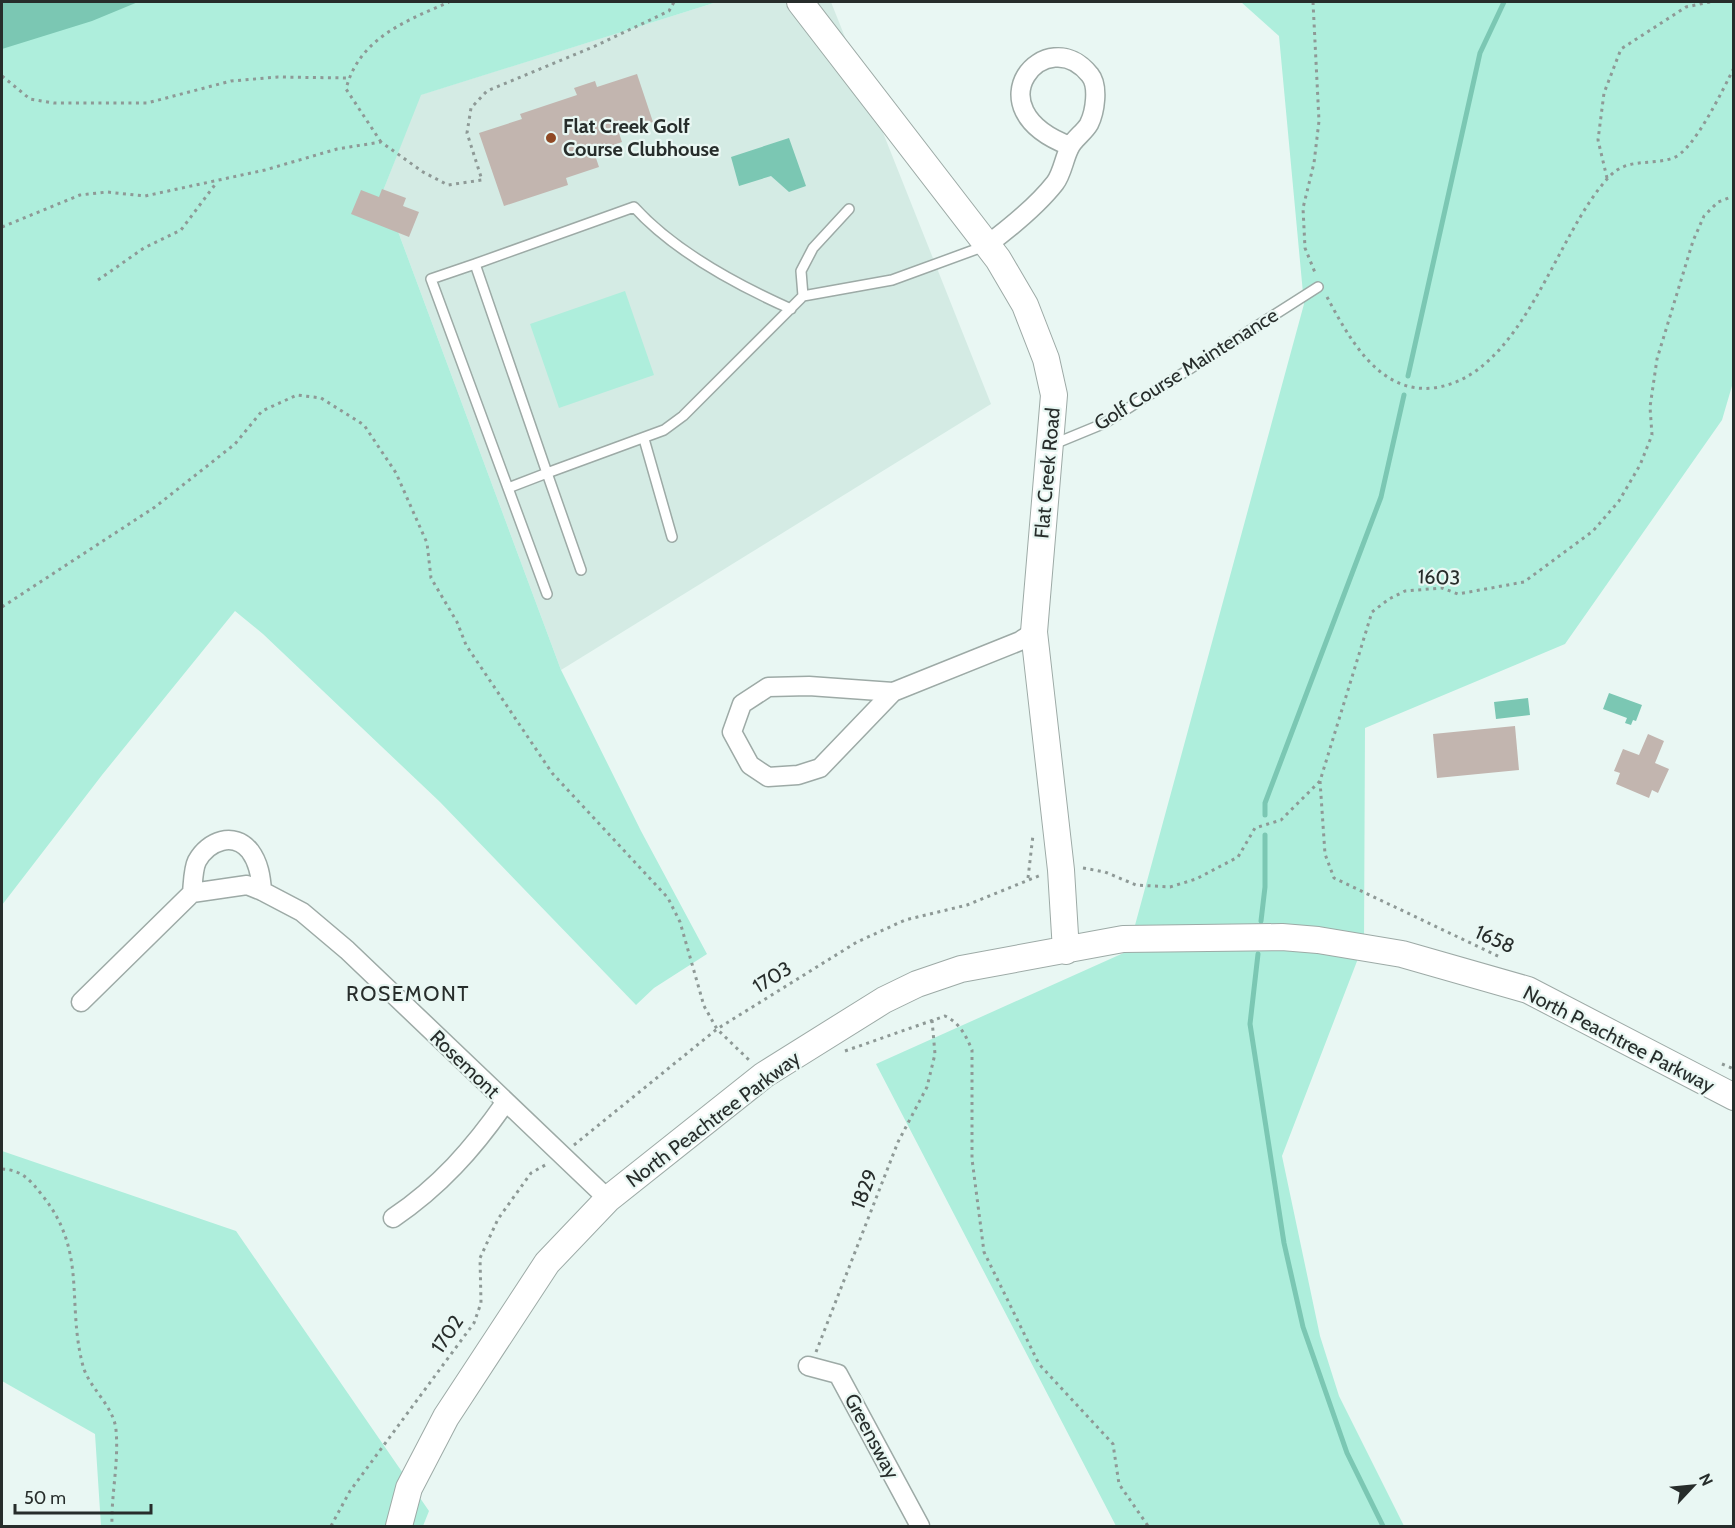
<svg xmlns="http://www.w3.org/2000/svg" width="1735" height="1528" viewBox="0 0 1735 1528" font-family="Cabin,sans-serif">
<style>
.built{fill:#d4ebe4}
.green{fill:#aeeedc}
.water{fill:#7bc7b3}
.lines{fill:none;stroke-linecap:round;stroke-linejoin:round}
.stream{stroke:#7bc7b3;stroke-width:5}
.building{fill:#c2b5af}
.lane-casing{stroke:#9daaa6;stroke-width:12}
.street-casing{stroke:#9daaa6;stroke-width:21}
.secondary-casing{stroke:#9daaa6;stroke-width:28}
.path{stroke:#8e9996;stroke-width:3;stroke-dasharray:3 4.5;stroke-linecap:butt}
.lane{stroke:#fff;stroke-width:9}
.street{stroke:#fff;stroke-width:18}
.secondary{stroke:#fff;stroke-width:26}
.poi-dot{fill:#904925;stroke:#e9f7f3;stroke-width:2}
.labels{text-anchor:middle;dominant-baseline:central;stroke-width:4.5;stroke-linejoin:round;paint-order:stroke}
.poi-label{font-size:20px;font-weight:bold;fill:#272d2b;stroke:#e9f7f3;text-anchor:start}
.street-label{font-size:20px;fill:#272d2b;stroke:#e9f7f3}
.neighbourhood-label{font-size:21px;letter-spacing:1.5px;fill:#272d2b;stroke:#e9f7f3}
</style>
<rect width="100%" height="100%" fill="#e9f7f3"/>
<path class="built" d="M717 2H831L991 404 561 670 383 191 420 95Z"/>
<path class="green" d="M2 2H717L421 95 383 191 561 670 641 831 707 954 654 988 636 1005 440 802 263 634 235 611 102 775 2 905Z
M1241 2H1733L1734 379 1722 420 1565 644 1365 728 1364 943 1282 1156 1320 1336 1339 1396 1404 1526H1116L876 1064 1128 951 1304 304 1279 36Z
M625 291 654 375 559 408 530 324Z
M2 1151 236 1231 429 1511 423 1526H101L95 1434 2 1381Z"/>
<path class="water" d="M2 2H138L92 21 2 49Z
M789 138 806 186 789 192 771 176 739 186 731 157Z
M1609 693 1642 705 1636 721 1633 720 1631 725 1625 723 1627 718 1603 709Z
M1528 698 1530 715 1496 719 1494 702Z"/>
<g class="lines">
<path class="stream" d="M1408 376 1480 53 1504 2
M1265 815V803L1381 497 1404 395
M1261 921 1265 887V835
M1258 954 1250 1024 1284 1243 1303 1327 1347 1453 1383 1526"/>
</g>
<path class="building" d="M637 74 653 122 619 133 622 142 594 152 599 167 566 178 568 185 504 206 479 133 522 119 520 114 577 95 574 88 595 81 597 87Z
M382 189 406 198 403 206 419 212 409 237 351 214 361 190 379 197Z
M1515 726 1519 770 1437 778 1433 734Z
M1648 734 1664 741 1655 763 1669 769 1658 793 1652 790 1649 798 1616 784 1620 773 1614 771 1623 749 1639 755Z"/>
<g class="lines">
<defs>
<path id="lane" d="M475 264 431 279 547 594
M803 296 801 271 813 248 849 209
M791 309C737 285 674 251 634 207L475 264 547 473 664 430 683 416 803 296 892 280 985 246
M644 439 672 537
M1054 444 1105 423 1318 287
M508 488 547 473 581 570"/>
<path id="street" d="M987 245C1011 227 1037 206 1055 183 1062 174 1064 159 1069 149 1073 139 1084 133 1089 124 1095 112 1099 86 1090 75 1047 20 969 108 1070 146
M809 686 893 692 820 768 798 775 768 777 750 765 732 732 742 704 768 687Z
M893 692 1020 641 1034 632
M192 893C193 884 193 869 197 861 208 841 234 831 250 851 259 863 261 877 262 891
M81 1002 192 893 247 885 262 891 302 912 347 950 608 1199
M393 1218C439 1187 473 1149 505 1103
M808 1366 838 1374 920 1526"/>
<path id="secondary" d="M800 2 998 259 1025 305 1046 359 1054 395 1034 632 1061 870 1066 951
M399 1526 409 1488 446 1417 547 1263 608 1199 764 1075 884 1000 917 984 961 969 1123 939 1282 937 1318 940 1402 954 1528 990 1734 1097"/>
</defs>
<use href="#lane" class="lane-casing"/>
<use href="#street" class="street-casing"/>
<use href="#secondary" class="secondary-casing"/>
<path class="path" d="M1313 2 1319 121 1314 163 1303 208 1305 248 1316 275
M2 76 30 99 54 103H147L231 81 278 77 349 78
M381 142 346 89C359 38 406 21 449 2
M1607 178 1598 140 1604 93 1621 49 1686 7 1710 2
M2 227 80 195 107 192 145 196 265 170 337 149 381 142 423 172 448 185 482 180 467 133 471 108 487 91 593 47 669 11 674 2
M98 280 144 248 181 230 217 182
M1327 297C1349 338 1379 394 1433 388 1523 377 1555 234 1609 177 1627 157 1650 166 1673 158 1694 151 1723 89 1734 68
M2 607 155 507 235 444 262 411 297 395 321 398 364 425 396 473 427 543 431 578 457 622 466 645 552 773 668 898 680 922 704 1006 717 1029 750 1061
M1320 781 1325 854 1334 878 1502 958
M1083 868 1105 872 1136 885 1170 887 1196 879 1238 857 1255 828 1281 820 1320 781 1372 612 1389 599 1405 591 1442 588 1458 594 1524 582 1593 531 1619 501 1640 465 1652 435 1650 407 1657 359 1693 241 1704 216 1718 202 1734 196
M1028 878 1033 835
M845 1051 945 1016C960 1023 966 1036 972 1050V1159L984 1252 1039 1364 1113 1444 1119 1484 1148 1526
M1722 1064 1734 1069
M574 1145 717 1029 857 942 905 920 967 905 1041 875
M2 1169C22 1170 30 1180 42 1195 88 1252 66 1302 83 1366 89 1388 114 1406 116 1430 119 1462 111 1495 112 1526
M816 1352 898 1142 927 1087 935 1054 932 1020
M331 1526 350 1491 474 1323 481 1303 480 1258 498 1219 531 1173 547 1164"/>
<use href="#lane" class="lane"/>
<use href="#street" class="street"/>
<use href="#secondary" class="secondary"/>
</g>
<circle class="poi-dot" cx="551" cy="138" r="6"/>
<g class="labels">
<g class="poi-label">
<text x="563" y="126">Flat Creek Golf<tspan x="563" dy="23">Course Clubhouse</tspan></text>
</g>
<g class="street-label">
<text transform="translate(1186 369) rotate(-32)">Golf Course Maintenance</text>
<text transform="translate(1047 473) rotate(-85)">Flat Creek Road</text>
<text transform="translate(1439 577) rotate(2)">1603</text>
<text transform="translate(1495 939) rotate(24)">1658</text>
<text transform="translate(772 977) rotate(-32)">1703</text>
<text transform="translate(1619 1039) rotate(27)">North Peachtree Parkway</text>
<text transform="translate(465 1064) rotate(44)">Rosemont</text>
<text transform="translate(713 1119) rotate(-37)">North Peachtree Parkway</text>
<text transform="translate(864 1189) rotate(-69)">1829</text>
<text transform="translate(447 1334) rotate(-56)">1702</text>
<text transform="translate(872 1436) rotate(62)">Greensway</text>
</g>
<g class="neighbourhood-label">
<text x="408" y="993">ROSEMONT</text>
</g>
</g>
<rect width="1735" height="1528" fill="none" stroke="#272d2b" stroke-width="6"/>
<g transform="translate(1693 1486) rotate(64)" stroke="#e9f7f3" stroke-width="4.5" paint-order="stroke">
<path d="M0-4.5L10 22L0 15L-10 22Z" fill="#272d2b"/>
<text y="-9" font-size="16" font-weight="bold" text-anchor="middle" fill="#272d2b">N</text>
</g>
<path d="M15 1504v9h136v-9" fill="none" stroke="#272d2b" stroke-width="3"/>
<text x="24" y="1504" font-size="18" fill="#272d2b" stroke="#e9f7f3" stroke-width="4.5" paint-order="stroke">50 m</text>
</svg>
